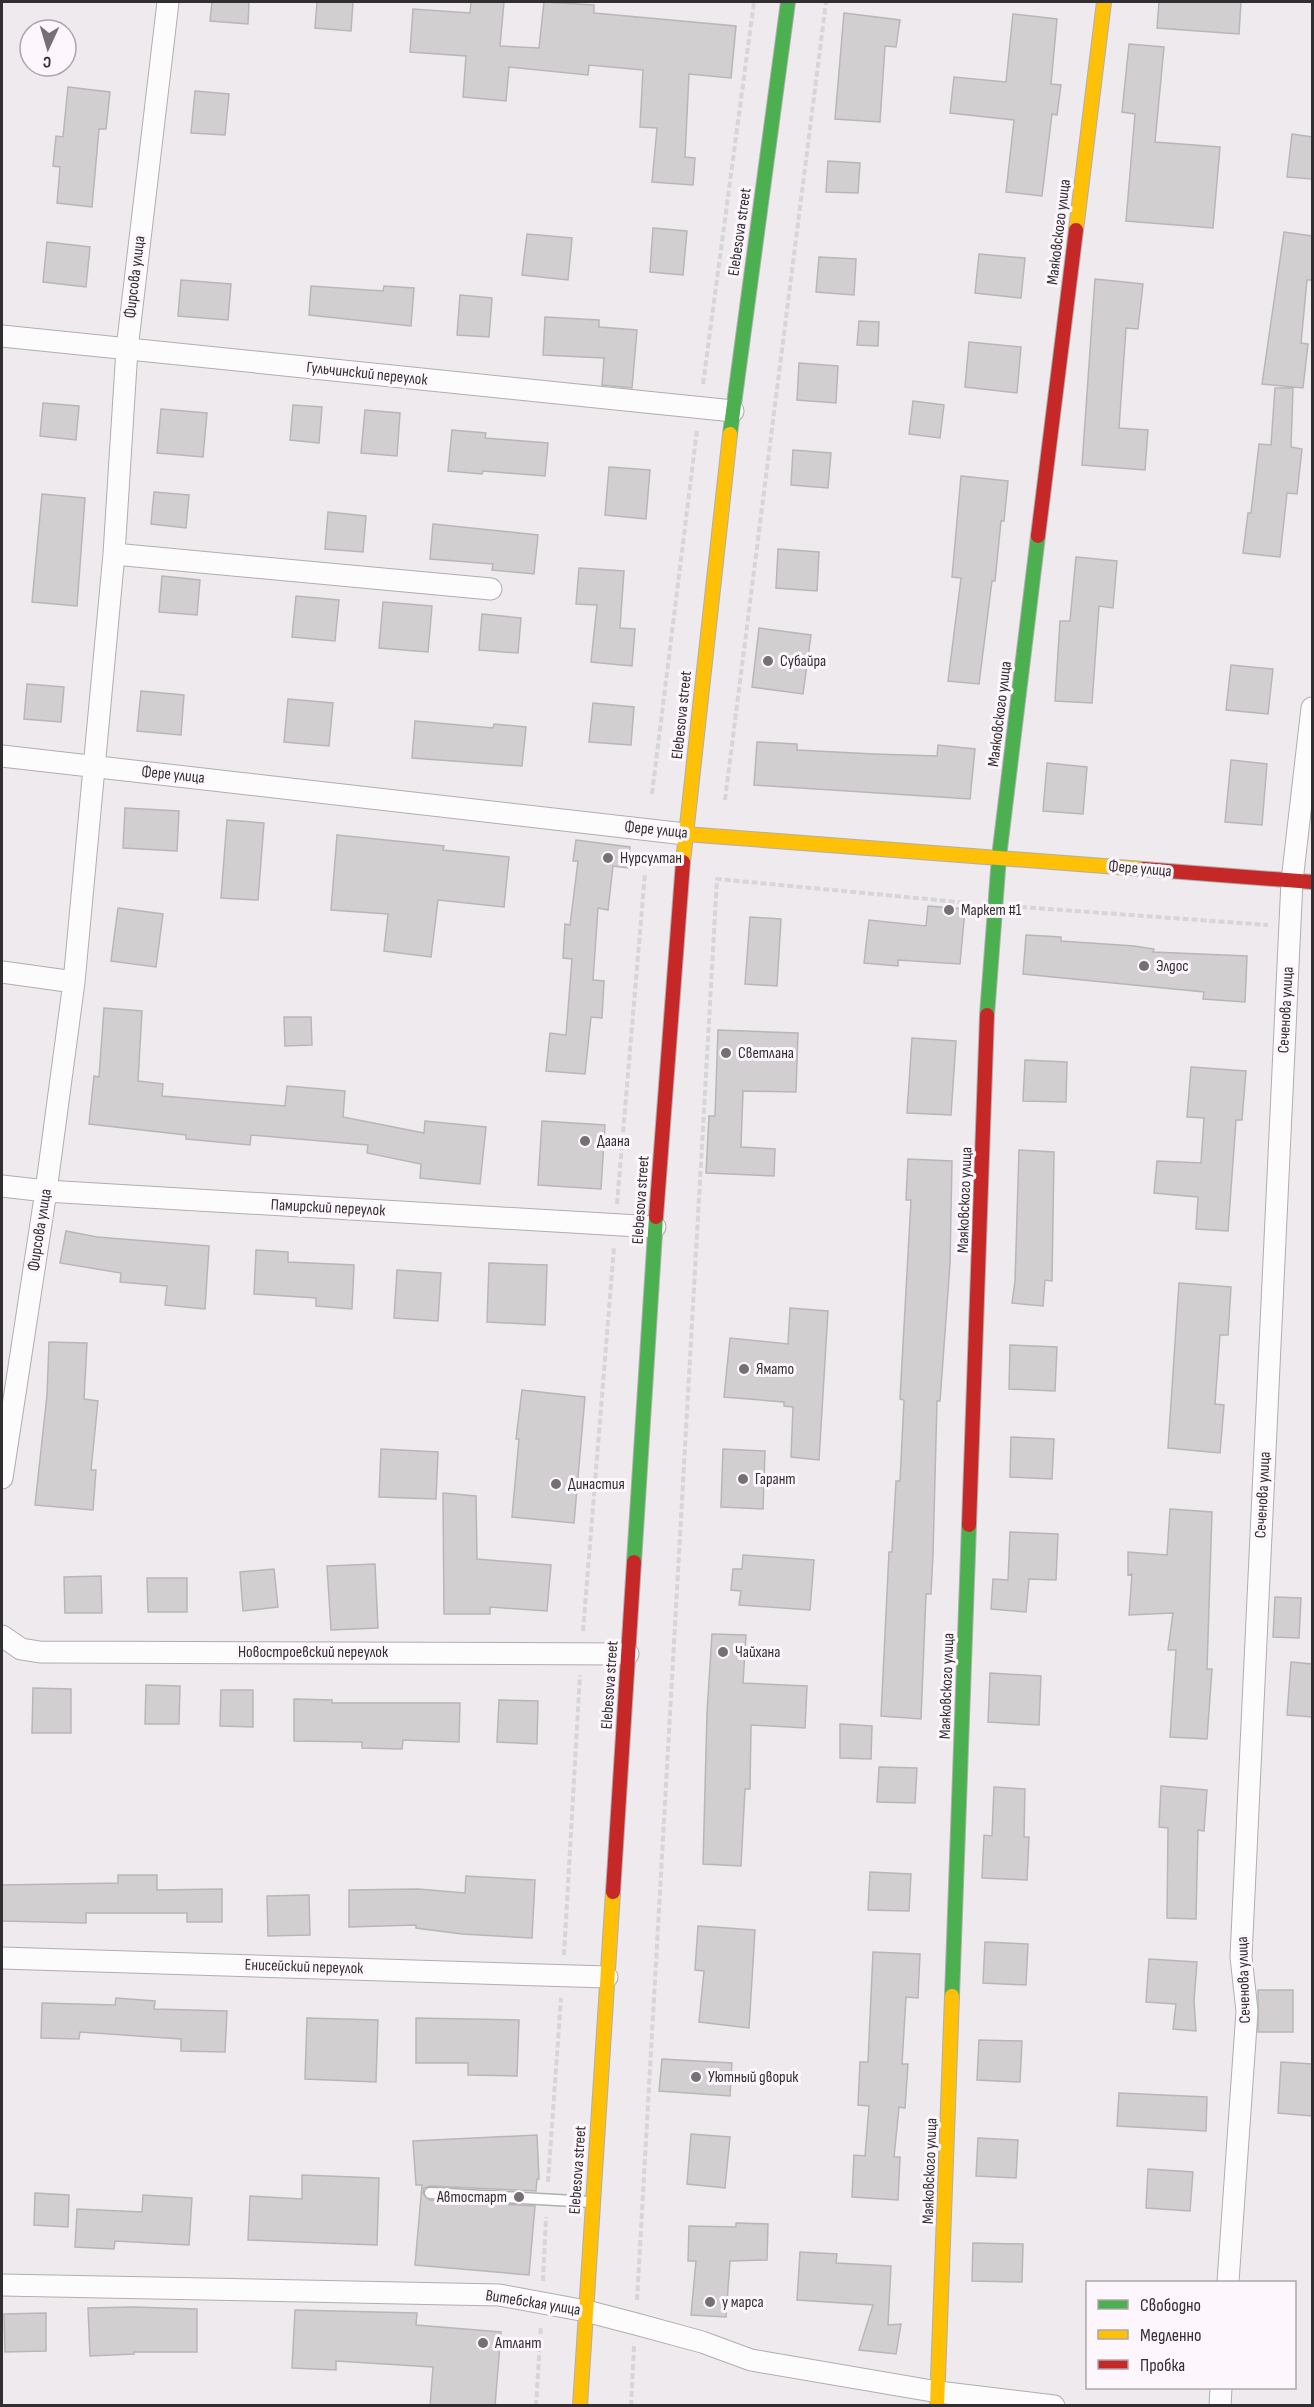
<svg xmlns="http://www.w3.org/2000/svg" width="1314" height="2407" viewBox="0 0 1314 2407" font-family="'Sofia Sans Condensed',sans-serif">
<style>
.building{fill:#d2cfd1;stroke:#b9b6b8;stroke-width:1.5}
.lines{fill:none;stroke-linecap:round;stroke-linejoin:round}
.lane-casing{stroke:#b0aeb0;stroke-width:13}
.street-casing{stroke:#b0aeb0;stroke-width:23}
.fast-casing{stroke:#b0aeb0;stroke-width:16}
.slow-casing{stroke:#b0aeb0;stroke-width:16}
.jam-casing{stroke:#b0aeb0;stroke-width:16}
.path{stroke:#d6d6d6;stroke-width:4;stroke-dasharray:6 3;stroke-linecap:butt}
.lane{stroke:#fcfcfc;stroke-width:10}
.street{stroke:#fcfcfc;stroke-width:21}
.fast{stroke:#4caf50;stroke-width:14}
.slow{stroke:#ffc107;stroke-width:14}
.jam{stroke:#c62828;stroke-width:14}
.poi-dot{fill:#747074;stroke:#fdf6fc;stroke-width:2}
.labels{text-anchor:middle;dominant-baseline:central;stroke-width:6;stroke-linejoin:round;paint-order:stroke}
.street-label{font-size:16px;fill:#322f32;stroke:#fdf6fc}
.poi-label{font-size:16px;fill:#322f32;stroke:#fdf6fc;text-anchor:start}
</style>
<rect width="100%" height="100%" fill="#eeeaee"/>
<path class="building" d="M212 2H249L248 24 210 21Z
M317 2H353L351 31 315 28Z
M471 2H504L500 46 539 48 544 2 594 5V13L736 26 731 78 689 74 685 157 695 158 693 185 652 182 657 128 640 127 643 70 589 65 588 75 509 67 506 101 496 100 463 97 466 56 410 52 413 9 470 13Z
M1159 2H1241L1239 34 1157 28Z
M844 13 900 20 896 47 885 46 880 122 835 119Z
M1013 14 1057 19 1051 84 1061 85 1057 115 1052 114 1042 196 1006 192 1014 120 950 113 954 77 1006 82Z
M1129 44 1164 47 1155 142 1220 147 1213 228 1126 221 1135 114 1122 112Z
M68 87 110 92 106 129H99L92 207 57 203 60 167 53 166 56 136 63 137Z
M195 91 229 94 225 135 191 133Z
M1292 134 1312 137V179L1287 177Z
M828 161 860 163 858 193 826 192Z
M653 228 687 231 683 275 650 272Z
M1284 232 1312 236V280H1307L1301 343 1308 344 1303 388 1262 384Z
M527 234 572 238 568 280 522 275Z
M47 242 90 247 86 287 43 282Z
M979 254 1025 258 1021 298 975 293Z
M819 257 856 259 854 295 816 292Z
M1095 279 1143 284 1138 329 1126 328 1119 428 1148 430 1145 470 1082 465Z
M181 280 231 284 228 320 178 316Z
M311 286 383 291 384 286 414 288 411 326 309 315Z
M460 295 492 298 489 337 457 335Z
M545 317 599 320V327L637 330 632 388 602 385 604 358 543 355Z
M859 321 879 322 878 346 857 345Z
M969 342 1021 347 1017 393 965 387Z
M799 363 838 366 836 403 797 400Z
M1275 388H1293L1291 447 1302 449 1297 494 1287 493 1280 557 1243 553 1248 513H1251L1259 444 1271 445Z
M913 401 944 405 940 438 909 434Z
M43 403 79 406 76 440 40 436Z
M293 405 322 407 319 443 290 440Z
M161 409 207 413 203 457 157 453Z
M365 410 400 413 397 456 361 453Z
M452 430 486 433 485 438 548 443 545 476 483 471 482 474 448 471Z
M793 450 831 453 828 488 791 485Z
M609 467 650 470 646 519 605 515Z
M961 476 1008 481 1004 521H1001L995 581H992L979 684 948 681 961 578 952 577Z
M154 492 189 495 186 528 151 524Z
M42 494 85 498 77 606 32 602Z
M328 512 366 516 363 552 325 549Z
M433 524 538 535 534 574 492 570 493 564 430 559Z
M778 549 819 552 817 591 776 588Z
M1076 557 1117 561 1113 608 1099 606 1092 703 1055 701 1060 621H1070Z
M579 568 624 571 620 628 635 629 632 666 591 662 597 605 576 604Z
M162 576 200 580 197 615 159 612Z
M296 596 339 600 335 641 292 637Z
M383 602 432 606 428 652 379 648Z
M482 614 521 618 518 653 479 650Z
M759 628 811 635 803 694 752 687Z
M1231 665 1273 669 1268 714 1226 710Z
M27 684 64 687 61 722 24 719Z
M141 691 184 695 181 735 137 731Z
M288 699 333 703 329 746 284 742Z
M593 703 634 707 631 745 589 742Z
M415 721 493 728 494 724 526 727 522 766 412 758Z
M757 742 797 744V750L874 754 937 756 938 745 975 749 970 799 754 785Z
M1231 760 1267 764 1262 825 1225 822Z
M1047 763 1087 767 1083 814 1043 811Z
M125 808 179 811 177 851 123 848Z
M227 820 264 823 258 900 221 898Z
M337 835 444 846 443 850 509 857 504 907 438 900 431 957 384 951 388 914 331 910Z
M576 840 630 847 628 868 613 866 608 910 598 908 593 980 604 981 602 1018 591 1017 585 1074 546 1071 550 1033 566 1035 572 959 563 958 565 924 570 925 578 861H573Z
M928 906 965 909 960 964 898 960V966L864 963 869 920 926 926Z
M118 908 163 914 156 967 111 961Z
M750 917 781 919 777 986 745 984Z
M1026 935 1061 937V941L1134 946 1154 949 1153 952 1247 956 1245 1002 1203 999 1204 992 1023 974Z
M104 1008 142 1011 138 1081 163 1084 162 1096 285 1106 287 1086 345 1091 343 1117 424 1133 425 1121 486 1127 480 1184 420 1178 421 1164 367 1153 368 1145 251 1135 250 1145 186 1139V1135L89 1124 94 1076 99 1077Z
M284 1017H311L312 1045 285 1046Z
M718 1030 798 1033 796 1092 743 1091 741 1147 775 1149 774 1176 706 1173 709 1116H715Z
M912 1038 956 1041 951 1115 907 1113Z
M1025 1060 1067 1062 1066 1102 1023 1101Z
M1191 1067 1246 1071 1242 1120H1236L1228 1231 1196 1229 1198 1197 1154 1193 1157 1161 1201 1163 1204 1118 1187 1117Z
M542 1121 605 1125 601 1189 538 1185Z
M1019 1150 1054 1152 1052 1281 1045 1280 1043 1306 1012 1303 1015 1281Z
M908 1159 952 1161 950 1264 940 1401H937L933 1554 931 1594H926L921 1719 881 1716 889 1552H892L896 1481H900L904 1400 900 1399 911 1200H906Z
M66 1231 97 1237 209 1246 205 1309 165 1305 167 1286 120 1282 121 1273 60 1263Z
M256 1250 288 1252V1262L354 1265 352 1309 316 1306V1298L254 1294Z
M489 1263 547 1265 545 1325 487 1322Z
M397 1270 441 1273 438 1321 394 1318Z
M1179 1283 1231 1287 1228 1335H1220L1215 1404 1224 1405 1220 1453 1168 1448Z
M790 1308 828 1311 819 1460 791 1457 793 1407 784 1406V1402L724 1397 730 1338 788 1344Z
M49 1342 87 1343 84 1399 98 1401 91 1470H96L93 1510 35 1505 47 1395Z
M1010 1345 1057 1347 1055 1391 1009 1389Z
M522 1390 585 1397 574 1523 512 1517 519 1439H516Z
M1011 1437 1054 1439 1052 1479 1010 1477Z
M381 1449 438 1452 436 1499 379 1497Z
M723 1449 765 1451 763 1509 721 1507Z
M443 1493 476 1496 477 1559 551 1565 547 1611 490 1607V1614H444Z
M1170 1509 1212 1512 1207 1669H1212L1207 1739 1170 1737 1176 1650H1168L1173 1613 1129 1615 1132 1574 1128 1575V1552L1167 1555Z
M1010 1532 1058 1534 1056 1580 1029 1579 1026 1612 991 1609 993 1579 1008 1580Z
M743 1555 814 1560 810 1610 739 1605 741 1591 731 1590 733 1569H742Z
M375 1564 378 1628 331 1630 327 1566Z
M274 1569 278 1607 243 1611 240 1572Z
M101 1576 102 1613H65L64 1577Z
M147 1578H187V1612H148Z
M1275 1597 1301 1598 1299 1638 1273 1637Z
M712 1634 746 1635 743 1683 807 1686 805 1728 751 1725 750 1789H745L741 1866 703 1864 707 1713Z
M1291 1662 1312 1664V1717L1287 1715Z
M990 1673 1041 1676 1039 1725 988 1722Z
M146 1685 180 1686 179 1724H145Z
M33 1688 71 1689V1733H32Z
M221 1690H253V1727L220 1726Z
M294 1699 332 1700V1703H460L459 1742 403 1740 402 1749 362 1748V1742L294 1741Z
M499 1700 538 1701 537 1744 497 1742Z
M840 1724 872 1726 871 1759 840 1758Z
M879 1767 917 1768 915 1803 877 1802Z
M1161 1786 1207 1790 1204 1831 1198 1830 1196 1919 1167 1918 1168 1828 1159 1827Z
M994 1787 1025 1789 1024 1837H1029L1027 1880 982 1878 984 1835 992 1836Z
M870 1872 911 1874 909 1911 868 1910Z
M118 1875H157V1890L222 1889V1922H187V1913H86V1923L2 1921V1885L118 1883Z
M466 1876 535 1880 532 1938 462 1934 416 1928V1925L349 1927V1890L418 1889 465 1893Z
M309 1895 310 1935 268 1936 267 1896Z
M698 1926 755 1930 749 2028 699 2022 704 1971 695 1970Z
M985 1942 1028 1944 1026 1985 983 1983Z
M873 1952 920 1954 918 1998 906 1997 902 2064H908L905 2108 899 2107 894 2157H900L898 2200 852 2197 854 2155 865 2156 869 2106 858 2105 860 2062H868Z
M1149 1959 1197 1962 1194 2001 1196 2031 1173 2029 1176 2004 1146 2002Z
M1258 1990H1293V2032H1258Z
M116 1998 155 2001 154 2009 227 2011 225 2052 181 2051V2039L80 2032 79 2039 41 2038 42 2003 115 2005Z
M307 2018 378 2020 376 2082 305 2079Z
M416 2018 519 2020 517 2076 468 2075V2063H416Z
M979 2040 1022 2041 1020 2082 977 2080Z
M662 2059 732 2063 730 2096 659 2091Z
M1281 2062 1312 2064V2116L1278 2113Z
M1119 2093 1207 2097 1206 2131 1117 2126Z
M691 2134 730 2137 725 2188 687 2184Z
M537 2135 539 2179H537L536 2191 430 2186 424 2188 423 2193 430 2200 535 2206 529 2275 415 2265 422 2185H416L413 2141Z
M978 2138 1018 2140 1016 2178 976 2176Z
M1148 2169 1193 2172 1190 2211 1146 2208Z
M302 2175 379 2178 377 2245 248 2240 250 2196 302 2199Z
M35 2193 69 2195 68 2227 34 2225Z
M143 2195 192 2198 189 2245 115 2241 114 2249 75 2247 77 2209 142 2212Z
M736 2223 768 2224 767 2260 730 2261 726 2317 691 2315 696 2261H688L689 2226 736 2227Z
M973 2243 1023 2244 1022 2282 972 2281Z
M800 2252 837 2254 836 2263 891 2266 888 2325 901 2324 896 2354 859 2350 873 2305 797 2300Z
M133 2307 197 2309V2352H134V2354L90 2356 88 2308Z
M295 2310 417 2313 416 2325 501 2332 495 2406H430L433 2367 336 2361V2370L292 2368Z
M46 2313V2351L5 2352 4 2314Z"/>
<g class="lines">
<defs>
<path id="lane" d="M430 2193 591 2202"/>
<path id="street" d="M2 336 733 411
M114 554 491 589
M2 756 685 834
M2 972 74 982
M2 1186 46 1191 655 1227
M2 1478 46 1191 74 982 114 554 127 349 168 2
M2 1636 21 1649 40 1652 628 1654
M2 1958 607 1977
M1228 2282 1247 2011 1241 1957 1292 881 1312 708
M2 2285 499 2295 586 2311 636 2324 702 2342 751 2360 938 2392 1054 2406
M1220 2406 1221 2388"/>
<path id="fast" d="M730 434 788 2
M987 1015 999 857 1038 536
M634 1562 656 1217
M952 1996 969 1525"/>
<path id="slow" d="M1076 230 1104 2
M685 834 1143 869
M683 862 730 434
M580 2406 613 1892
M937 2406 952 1996"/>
<path id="jam" d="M1038 536 1076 230
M1143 869 1312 882
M656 1217 683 862
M969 1525 987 1015
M613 1892 634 1562"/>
</defs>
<use href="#lane" class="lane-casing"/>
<use href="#street" class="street-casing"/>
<use href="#fast" class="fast-casing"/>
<use href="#slow" class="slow-casing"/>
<use href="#jam" class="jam-casing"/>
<path class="path" d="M703 384 754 2
M652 794 697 430
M725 800 826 2
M1021 907 1268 925
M617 1204 645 873
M583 1631 614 1247
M564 1955 580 1675
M548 2182 561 1998
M543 2281 546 2217
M637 2300 717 879 969 903
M536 2406 541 2325
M631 2406 634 2346"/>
<use href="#lane" class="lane"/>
<use href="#street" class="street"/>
<use href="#fast" class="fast"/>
<use href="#slow" class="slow"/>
<use href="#jam" class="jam"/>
</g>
<g class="poi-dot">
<circle cx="768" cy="661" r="6"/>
<circle cx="608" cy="858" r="6"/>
<circle cx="949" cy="910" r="6"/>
<circle cx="1144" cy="966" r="6"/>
<circle cx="726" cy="1053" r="6"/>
<circle cx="585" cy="1141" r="6"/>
<circle cx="744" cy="1369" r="6"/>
<circle cx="743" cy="1479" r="6"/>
<circle cx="556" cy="1484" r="6"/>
<circle cx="723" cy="1652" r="6"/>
<circle cx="696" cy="2077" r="6"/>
<circle cx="519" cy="2197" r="6"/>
<circle cx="710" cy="2302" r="6"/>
<circle cx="483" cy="2343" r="6"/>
</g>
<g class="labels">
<g class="street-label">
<text transform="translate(740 232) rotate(-82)">Elebesova street</text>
<text transform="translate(1059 232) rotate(-83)">Маяковского улица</text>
<text transform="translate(135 277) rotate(-83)">Фирсова улица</text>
<text transform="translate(367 374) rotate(6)">Гульчинский переулок</text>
<text transform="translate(1000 714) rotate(-83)">Маяковского улица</text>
<text transform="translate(682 715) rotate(-84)">Elebesova street</text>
<text transform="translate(173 775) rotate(6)">Фере улица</text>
<text transform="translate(656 830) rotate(6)">Фере улица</text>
<text transform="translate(1140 869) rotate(5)">Фере улица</text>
<text transform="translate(1286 1010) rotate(-87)">Сеченова улица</text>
<text transform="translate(641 1200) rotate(-86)">Elebesova street</text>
<text transform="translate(965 1200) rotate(-88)">Маяковского улица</text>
<text transform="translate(328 1208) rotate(3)">Памирский переулок</text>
<text transform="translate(40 1230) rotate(-81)">Фирсова улица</text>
<text transform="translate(1263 1495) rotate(-87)">Сеченова улица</text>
<text x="313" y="1652">Новостроевский переулок</text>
<text transform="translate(610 1685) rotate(-86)">Elebesova street</text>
<text transform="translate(947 1686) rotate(-88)">Маяковского улица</text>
<text transform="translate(304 1967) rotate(2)">Енисейский переулок</text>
<text transform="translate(1244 1980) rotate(-92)">Сеченова улица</text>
<text transform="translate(578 2170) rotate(-86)">Elebesova street</text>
<text transform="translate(930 2171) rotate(-88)">Маяковского улица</text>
<text transform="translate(533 2303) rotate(9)">Витебская улица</text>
</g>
<g class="poi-label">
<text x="780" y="661">Субайра</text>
<text x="620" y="858">Нурсултан</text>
<text x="961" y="910">Маркет #1</text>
<text x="1156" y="966">Элдос</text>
<text x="738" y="1053">Светлана</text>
<text x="597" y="1141">Даана</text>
<text x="756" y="1369">Ямато</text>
<text x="755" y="1479">Гарант</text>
<text x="568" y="1484">Династия</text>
<text x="735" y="1652">Чайхана</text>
<text x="708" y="2077">Уютный дворик</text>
<text x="507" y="2197" text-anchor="end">Автостарт</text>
<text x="722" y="2302">у марса</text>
<text x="495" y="2343">Атлант</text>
</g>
</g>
<rect width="1314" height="2407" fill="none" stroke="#322f32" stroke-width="6"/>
<rect x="1086" y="2281" width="210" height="108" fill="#fdf6fc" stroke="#aca6ab" stroke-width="1.5"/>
<rect x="1098" y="2300" width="30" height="9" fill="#4caf50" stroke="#aca6ab" stroke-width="1.5"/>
<text x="1140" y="2311" font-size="18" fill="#322f32">Свободно</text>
<rect x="1098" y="2330" width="30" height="9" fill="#ffc107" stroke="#aca6ab" stroke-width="1.5"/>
<text x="1140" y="2341" font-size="18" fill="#322f32">Медленно</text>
<rect x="1098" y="2360" width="30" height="9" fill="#c62828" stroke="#aca6ab" stroke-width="1.5"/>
<text x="1140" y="2371" font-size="18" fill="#322f32">Пробка</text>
<g transform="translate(48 48) rotate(184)"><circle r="28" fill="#fdf6fc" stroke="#aca6ab" stroke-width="1.5"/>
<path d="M0-4.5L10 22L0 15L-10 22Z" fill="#747074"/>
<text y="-9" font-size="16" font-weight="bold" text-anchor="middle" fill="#322f32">С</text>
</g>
</svg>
